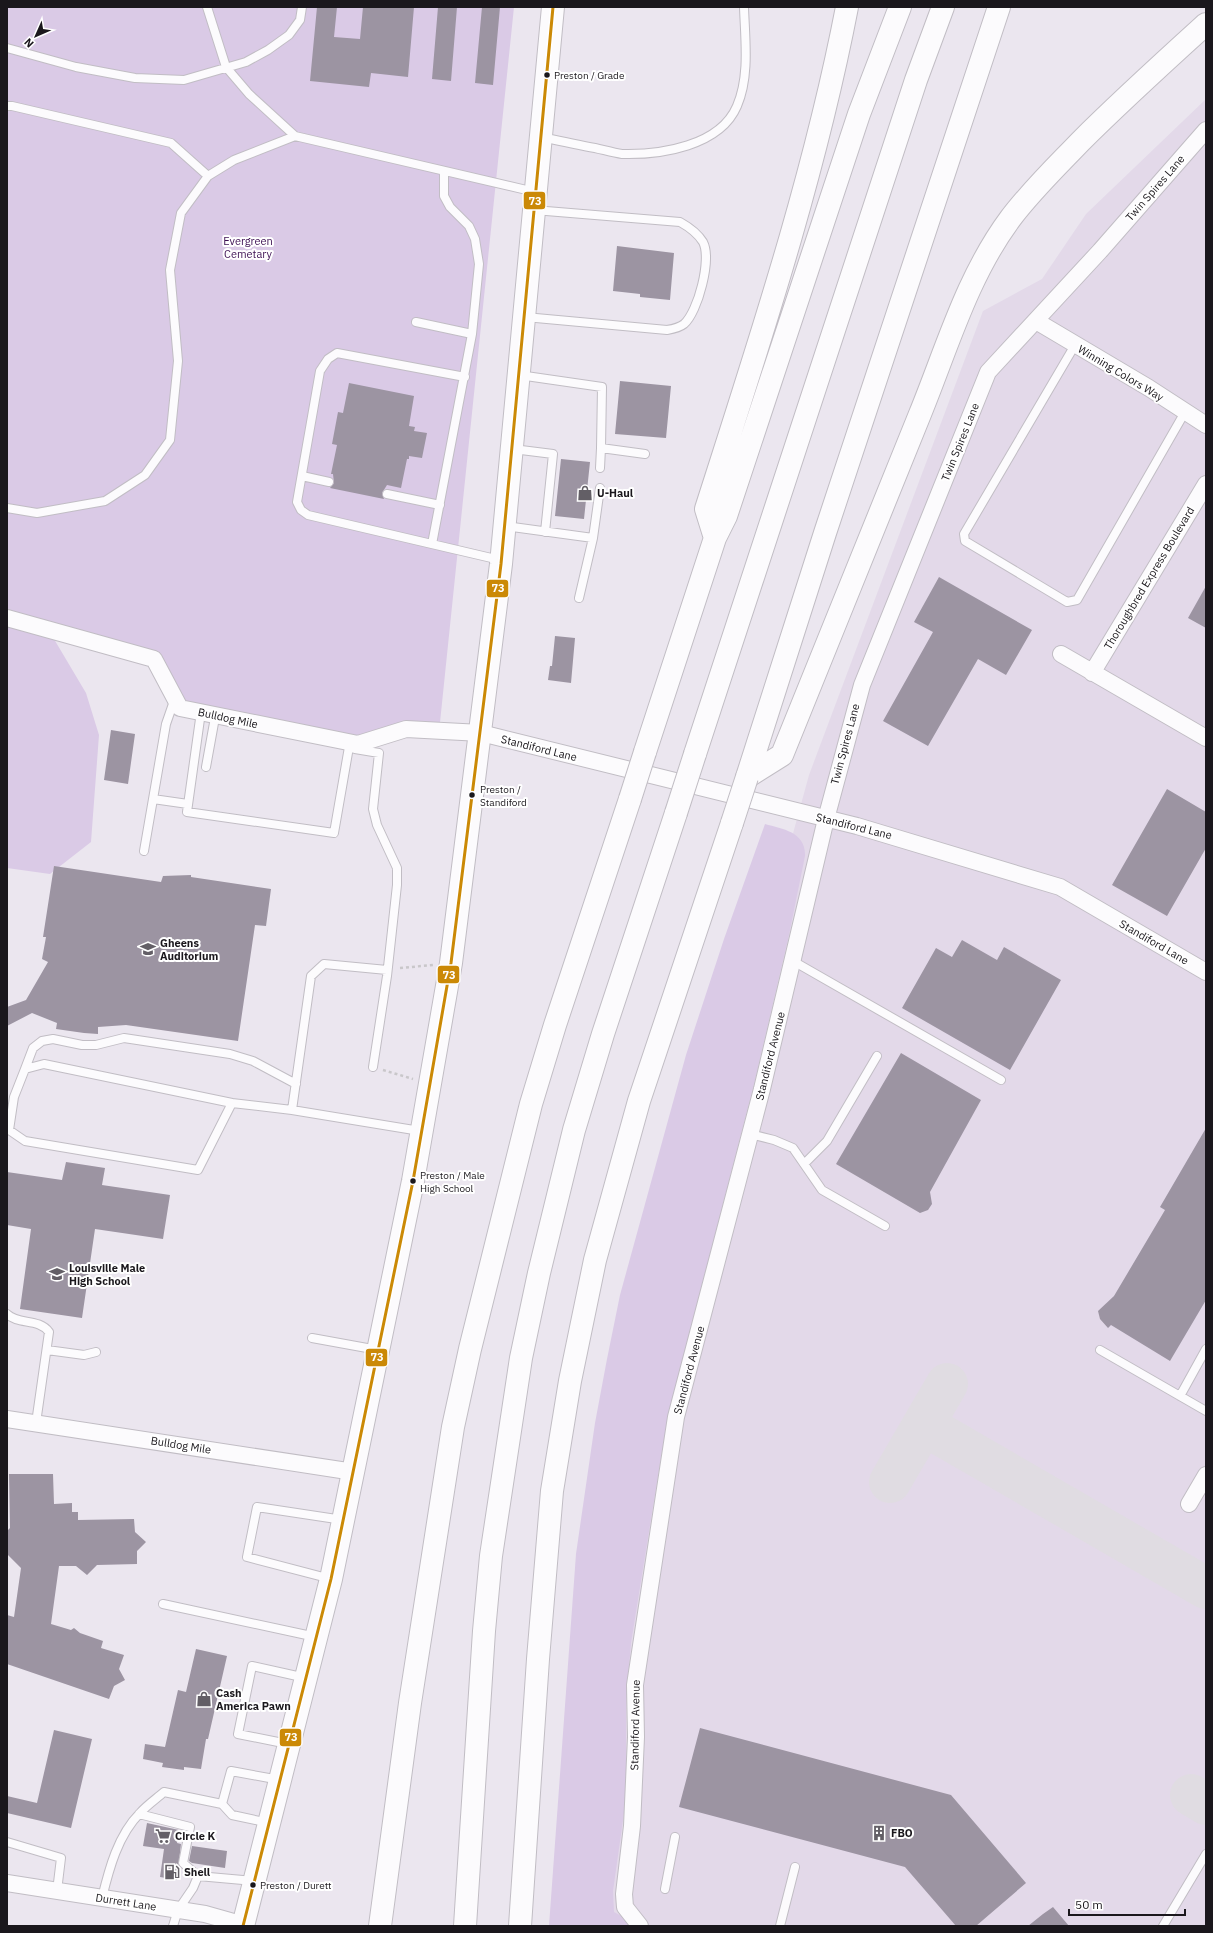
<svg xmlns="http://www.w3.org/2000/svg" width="1213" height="1933" viewBox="0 0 1213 1933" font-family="'IBM Plex Sans',sans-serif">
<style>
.built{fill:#e3d9e9}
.green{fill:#dacae6}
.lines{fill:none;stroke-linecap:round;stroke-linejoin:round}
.taxiway{stroke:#e0dce2;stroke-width:42}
.building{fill:#9c94a2}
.lane-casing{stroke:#c1bdc4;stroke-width:10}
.street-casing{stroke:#c1bdc4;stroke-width:18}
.primary-casing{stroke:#c1bdc4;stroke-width:24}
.highway-casing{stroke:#c1bdc4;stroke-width:24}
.path{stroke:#c9c7ca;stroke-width:2.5;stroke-dasharray:3 3;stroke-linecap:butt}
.lane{stroke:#fcfbfd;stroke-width:8}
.street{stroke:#fcfbfd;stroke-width:16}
.primary{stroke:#fcfbfd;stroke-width:22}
.highway{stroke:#fcfbfd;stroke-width:22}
.highway-bridge-casing{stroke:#c1bdc4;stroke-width:24;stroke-linecap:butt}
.highway-bridge{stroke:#fcfbfd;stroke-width:22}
.bus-1-casing{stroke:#fff;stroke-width:6}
.bus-1{stroke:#cb8906;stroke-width:3}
.bus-dot{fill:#1a171c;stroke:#fff;stroke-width:1.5}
.labels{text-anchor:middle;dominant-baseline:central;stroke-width:4;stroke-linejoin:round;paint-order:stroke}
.bus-label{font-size:10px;fill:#1a171c;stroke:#fff;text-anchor:start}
.street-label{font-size:11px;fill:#1a171c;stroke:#fff}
.park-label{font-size:11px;fill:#3c0f52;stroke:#fff}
.poi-label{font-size:11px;font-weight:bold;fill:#1a171c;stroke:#fff;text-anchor:start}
.line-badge{stroke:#fff;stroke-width:1.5}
.badge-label{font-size:11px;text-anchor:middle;font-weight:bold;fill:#fff}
</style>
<rect width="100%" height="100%" fill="#ebe6ef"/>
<path class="built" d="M1206 99V1926H585L661 1317 809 775 983 311 1042 279 1086 214Z"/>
<path class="green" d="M7 7H514L439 732 358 744 180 708 154 659 7 618Z
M7 623 51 634 86 693 99 735 91 842 50 874 7 868Z
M765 824C783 829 806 832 805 856L789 935 755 1080 692 1323 662 1451 631 1643 626 1704V1799L613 1891 614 1912 640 1926H549L576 1554 595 1423 607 1359 620 1295 686 1055 724 939Z"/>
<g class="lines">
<path class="taxiway" d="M924 1425 1206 1588
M890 1482 947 1384
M1191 1795 1206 1804"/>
</g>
<path class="building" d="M317 7H337L334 37 360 39 363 7H414L408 77 371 73 369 87 310 81Z
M438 7H457L451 81 432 79Z
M482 7H500L493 85 475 83Z
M617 246 674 253 670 300 640 297V294L613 291Z
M620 381 671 386 666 438 615 434Z
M349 383 414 396 409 426 415 427 414 431 427 433 422 458 409 456V459H407L401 488 387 485 382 493 384 499 330 488 334 483 333 474H331L337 445 332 444 338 412 343 413Z
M561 459 590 462 584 519 555 516Z
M939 577 1032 630 1006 675 978 659 928 746 883 721 933 632 914 622Z
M1206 586V628L1188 618Z
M555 636 575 638 571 683 548 680 550 666H552Z
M111 730 135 734 128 784 104 780Z
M1167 789 1206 812V848L1167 916 1112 885Z
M54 866 161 882 163 876 191 875V877L271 889 266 926 255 925 238 1041 126 1025 98 1027V1034L84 1033 56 1029 57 1023 32 1013 7 1026V1007L26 1000 48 962 42 959 46 937H43Z
M962 940 997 960 1004 947 1061 980 1010 1070 902 1008 936 948 952 957Z
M901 1053 981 1100 930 1192 932 1204 928 1210 920 1213 836 1164Z
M1206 1128V1300L1170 1361 1111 1325 1108 1328 1100 1319 1098 1311 1114 1296 1165 1210 1160 1207Z
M66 1162 105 1168 102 1185 170 1195 163 1239 95 1229 82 1318 20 1309 31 1229 7 1225V1172L62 1180Z
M9 1474H53L54 1504 72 1503V1512H78V1520L134 1519 135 1532 146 1542 137 1551V1564L97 1565 87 1575 76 1566H59L51 1624 71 1630 74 1628 80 1633 103 1641 101 1648 124 1655 119 1669 125 1680 114 1686 109 1699 7 1664V1615L14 1617 21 1568 7 1554V1531L10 1528Z
M196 1649 227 1656 208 1739H206L201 1769 184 1767V1770L162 1767 163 1763 143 1759 145 1744 165 1747 178 1690 186 1692Z
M700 1728 951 1795 1026 1883 976 1926H956L905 1867 679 1807Z
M54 1730 92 1739 71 1828 7 1813V1796L37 1803Z
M147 1823 179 1830 177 1843 181 1844 177 1880 160 1877 164 1849 143 1846Z
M192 1846 227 1851 225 1868 192 1863 189 1861Z
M1053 1907 1069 1926H1028L1043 1914Z"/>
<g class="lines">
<defs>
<path id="lane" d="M207 7 226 67 249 94 295 136 535 192
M7 48 76 67 135 78 184 80 246 62 268 50 289 35 300 20 302 7
M7 106H12L171 143 208 176
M542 137C560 141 578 145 595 148 604 150 614 153 622 154 661 155 720 146 737 106 750 76 745 39 744 7
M525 317 667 330C673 329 679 328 684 324 698 312 712 259 703 242 698 234 689 227 680 222L534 210
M416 322 472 334
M1075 345 964 534 965 541 1067 602 1077 600 1185 412
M519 375 602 387 601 448 645 454
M465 377 337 353 328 359 320 371 297 502 301 510 308 515 500 560
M513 449 553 454 545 532
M600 468 601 448
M302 476 329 482
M387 494 440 505
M7 508 37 513 105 501 145 475 170 440 178 361 170 270 181 213 208 176 234 160 295 136
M505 526 593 538 600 488
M432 544 472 334 479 264 475 239 469 226 450 207 444 196V171
M579 598 593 538
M200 719 187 812 334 833 349 747
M355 749 379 753 373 809 377 825 397 868V885L387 976 373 1067
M206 767 214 723
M153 799 188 804
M144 851 166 724 174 701
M793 961 1001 1080
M387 970 324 964 311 976 292 1110 420 1131
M25 1069 33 1048 42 1041 53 1039 82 1045H96L124 1038 230 1054 253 1061 296 1084
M232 1103 44 1064 25 1069 14 1097 9 1130 25 1141 198 1170 232 1103 292 1110
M750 1134 774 1140 793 1148 822 1190 885 1226
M804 1164 827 1141 877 1056
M7 1314C18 1325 39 1318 49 1332L36 1423
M312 1338 378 1350
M47 1350 84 1355 96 1352
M1100 1350 1206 1411
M1180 1396 1206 1349
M331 1579 247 1557 257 1507 343 1520
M163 1604 316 1637
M288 1744 238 1734 252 1666 306 1678
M139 1814 190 1827 183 1863 198 1876
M269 1823 232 1815 222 1804 231 1771 280 1780
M7 1842 61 1858 57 1891
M665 1889 675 1837
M102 1898C109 1869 118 1835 140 1813 147 1805 156 1799 164 1792L222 1804
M173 1926 178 1910 193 1888 198 1876 254 1881
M780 1926 795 1867
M1163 1926 1206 1854"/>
<path id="street" d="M1036 321 1149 388 1206 425
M7 618 154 659 180 708 358 744 406 729 481 733 857 826 1060 887 1206 972
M1061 654 1206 738
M1092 673 1206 484
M7 1419 354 1472
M1189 1504 1206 1475
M7 1883 205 1914 244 1925
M640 1926 625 1907 624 1894 632 1826 636 1737 635 1685 676 1417 762 1089 826 819 862 685 988 372 1100 251 1206 130"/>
<path id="primary" d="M243 1926 331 1579 413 1181 451 963 501 564 553 7"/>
<path id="highway" d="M715 538 706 509C759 343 814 178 847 7
M645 752 715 538 726 516 859 114 900 7
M695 754 916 80 943 7
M747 777 782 755C828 641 874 528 920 414 947 348 967 277 1010 219 1031 191 1056 167 1080 142 1121 101 1163 63 1206 24
M747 777 825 533 999 7
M380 1926 410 1703 453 1427 470 1349 531 1104 555 1025 630 799
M465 1926 484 1631 491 1556 521 1358 539 1273 574 1130 603 1034 676 813
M520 1926 538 1659 552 1491 570 1381 595 1260 639 1101 732 823"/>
</defs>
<use href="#lane" class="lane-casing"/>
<use href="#street" class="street-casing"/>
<use href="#primary" class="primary-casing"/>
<use href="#highway" class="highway-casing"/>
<path class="path" d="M400 968 433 965
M383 1070 413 1079"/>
<use href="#lane" class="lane"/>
<use href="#street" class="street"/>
<use href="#primary" class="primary"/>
<use href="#highway" class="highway"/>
<defs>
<path id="highway-bridge" d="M630 799 645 752
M676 813 695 754
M732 823 747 777"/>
</defs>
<use href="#highway-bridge" class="highway-bridge-casing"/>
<use href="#highway-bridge" class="highway-bridge"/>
<defs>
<path id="bus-1" d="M243 1926 331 1579 413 1181 451 963 501 564 553 7"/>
</defs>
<use href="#bus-1" class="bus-1-casing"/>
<use href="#bus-1" class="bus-1"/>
</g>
<defs>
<symbol id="shop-bare" viewBox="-9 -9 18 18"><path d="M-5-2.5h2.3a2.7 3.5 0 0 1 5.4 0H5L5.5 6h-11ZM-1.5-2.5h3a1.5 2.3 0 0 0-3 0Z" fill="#635f66" stroke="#fff" stroke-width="2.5" paint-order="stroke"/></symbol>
<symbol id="school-bare" viewBox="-9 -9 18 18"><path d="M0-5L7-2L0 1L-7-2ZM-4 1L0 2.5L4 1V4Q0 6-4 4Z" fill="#635f66" stroke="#fff" stroke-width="2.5" paint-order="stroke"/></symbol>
<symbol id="building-bare" viewBox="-9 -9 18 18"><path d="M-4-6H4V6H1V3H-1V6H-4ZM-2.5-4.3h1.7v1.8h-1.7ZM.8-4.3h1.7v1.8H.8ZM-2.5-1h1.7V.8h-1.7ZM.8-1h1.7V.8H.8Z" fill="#635f66" stroke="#fff" stroke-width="2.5" paint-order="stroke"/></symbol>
<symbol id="supermarket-bare" viewBox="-9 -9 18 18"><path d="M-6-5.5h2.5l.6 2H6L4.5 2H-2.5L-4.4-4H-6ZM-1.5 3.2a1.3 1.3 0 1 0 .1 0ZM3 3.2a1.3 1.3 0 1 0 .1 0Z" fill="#635f66" stroke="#fff" stroke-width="2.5" paint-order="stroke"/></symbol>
<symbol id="fuel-bare" viewBox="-9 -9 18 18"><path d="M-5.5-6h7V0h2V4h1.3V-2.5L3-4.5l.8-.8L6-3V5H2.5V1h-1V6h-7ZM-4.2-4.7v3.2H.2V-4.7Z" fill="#635f66" stroke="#fff" stroke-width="2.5" paint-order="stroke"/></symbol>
</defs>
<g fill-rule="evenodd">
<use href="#shop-bare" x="574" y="482" width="22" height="22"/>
<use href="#school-bare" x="137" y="938" width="22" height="22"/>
<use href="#school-bare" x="46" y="1263" width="22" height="22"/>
<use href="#shop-bare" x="193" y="1688" width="22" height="22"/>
<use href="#building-bare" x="868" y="1822" width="22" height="22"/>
<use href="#supermarket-bare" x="152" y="1825" width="22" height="22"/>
<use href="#fuel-bare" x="161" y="1861" width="22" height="22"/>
</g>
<g class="bus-dot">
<circle cx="547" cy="75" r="3.5"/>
<circle cx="472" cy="795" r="3.5"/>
<circle cx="413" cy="1181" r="3.5"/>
<circle cx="253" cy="1885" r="3.5"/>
</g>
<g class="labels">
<g class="bus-label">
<text x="554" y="75">Preston / Grade</text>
<text x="480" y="789">Preston /<tspan x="480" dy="13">Standiford</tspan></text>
<text x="420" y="1175">Preston / Male<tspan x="420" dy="13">High School</tspan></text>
<text x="260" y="1885">Preston / Durett</text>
</g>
<g class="street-label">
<text transform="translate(1155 188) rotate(-49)">Twin Spires Lane</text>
<text transform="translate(1121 373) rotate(31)">Winning Colors Way</text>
<text transform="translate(960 442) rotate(-68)">Twin Spires Lane</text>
<text transform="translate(1149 578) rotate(-59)">Thoroughbred Express Boulevard</text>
<text transform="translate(228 718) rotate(12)">Bulldog Mile</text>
<text transform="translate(845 744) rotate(-75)">Twin Spires Lane</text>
<text transform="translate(539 748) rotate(14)">Standiford Lane</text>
<text transform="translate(854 826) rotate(14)">Standiford Lane</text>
<text transform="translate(1154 942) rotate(30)">Standiford Lane</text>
<text transform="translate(770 1056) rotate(-76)">Standiford Avenue</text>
<text transform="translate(689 1370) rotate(-75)">Standiford Avenue</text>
<text transform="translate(181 1445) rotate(9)">Bulldog Mile</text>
<text transform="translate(635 1725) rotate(-89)">Standiford Avenue</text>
<text transform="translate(126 1902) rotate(9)">Durrett Lane</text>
</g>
<g class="park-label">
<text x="248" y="241">Evergreen<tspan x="248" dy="13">Cemetary</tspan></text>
</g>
<g class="poi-label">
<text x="597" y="493">U-Haul</text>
<text x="160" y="943">Gheens<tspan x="160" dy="13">Auditorium</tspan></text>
<text x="69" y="1268">Louisville Male<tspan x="69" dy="13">High School</tspan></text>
<text x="216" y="1693">Cash<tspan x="216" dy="13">America Pawn</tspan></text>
<text x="891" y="1833">FBO</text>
<text x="175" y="1836">Circle K</text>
<text x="184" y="1872">Shell</text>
</g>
</g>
<g class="line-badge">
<rect x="523" y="191" width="23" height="19" rx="4" fill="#cb8906"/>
<rect x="486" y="579" width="23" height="19" rx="4" fill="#cb8906"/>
<rect x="437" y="965" width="23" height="19" rx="4" fill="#cb8906"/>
<rect x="365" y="1348" width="23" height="19" rx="4" fill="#cb8906"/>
<rect x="279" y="1728" width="23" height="19" rx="4" fill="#cb8906"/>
</g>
<g class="badge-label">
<text x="535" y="205">73</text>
<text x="498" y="592">73</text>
<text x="449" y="979">73</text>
<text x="377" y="1361">73</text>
<text x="291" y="1741">73</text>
</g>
<rect width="1213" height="1933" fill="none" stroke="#1a171c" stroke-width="16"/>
<g transform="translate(36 36) rotate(225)" stroke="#ffffff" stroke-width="3" paint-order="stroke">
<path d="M0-3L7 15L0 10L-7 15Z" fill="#1a171c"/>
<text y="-6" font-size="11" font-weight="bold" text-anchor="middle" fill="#1a171c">N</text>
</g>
<path d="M1069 1909v6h116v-6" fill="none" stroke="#1a171c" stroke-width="2"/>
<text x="1075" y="1909" font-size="12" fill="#1a171c" stroke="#ffffff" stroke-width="3" paint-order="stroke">50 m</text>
</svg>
